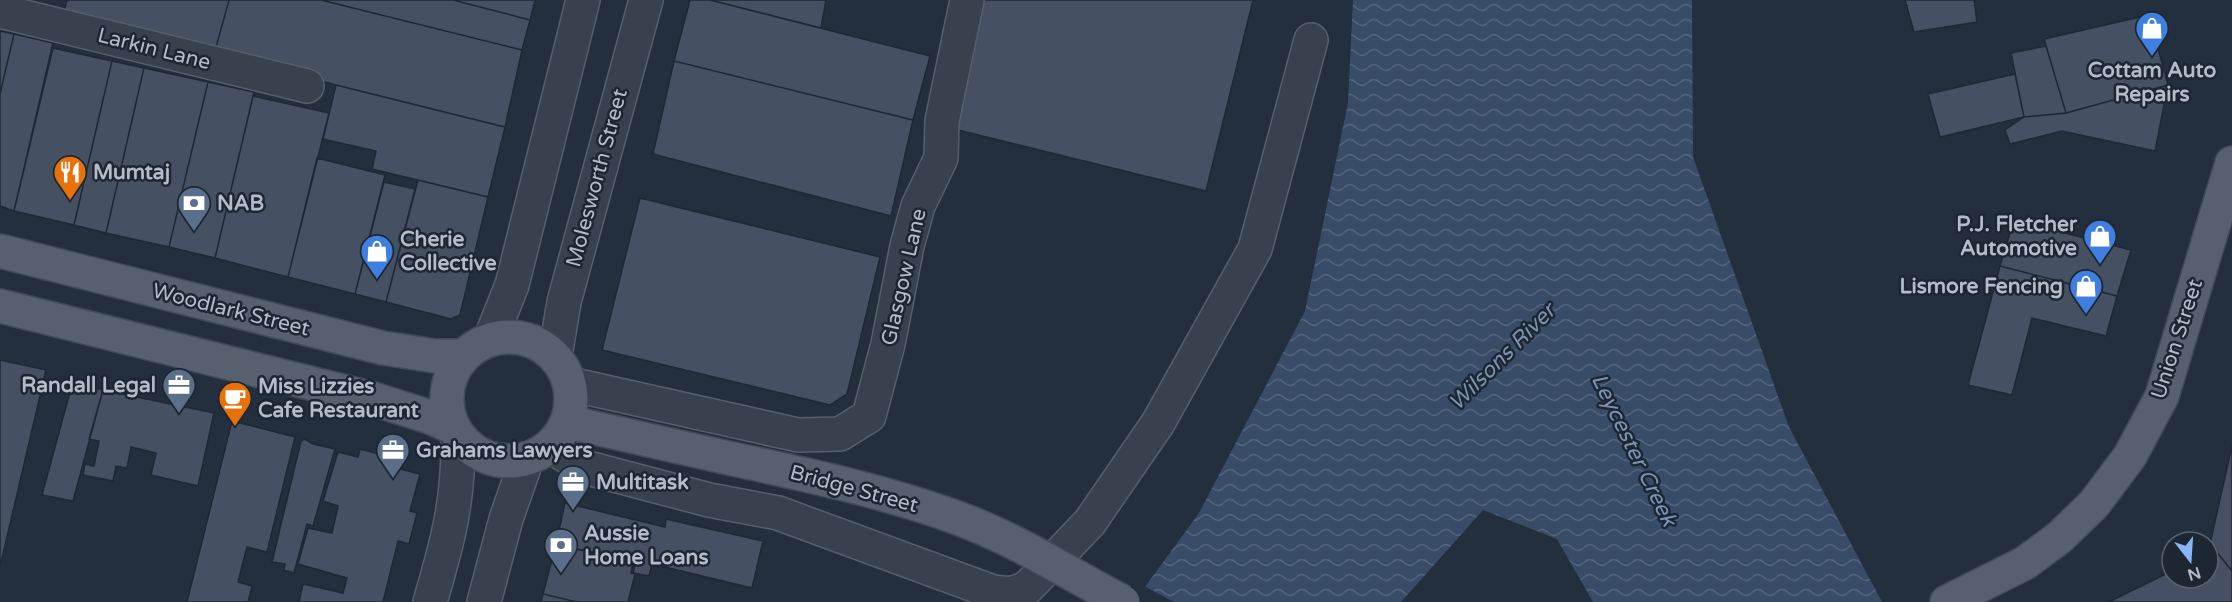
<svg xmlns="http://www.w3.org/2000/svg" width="2232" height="602" viewBox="0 0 2232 602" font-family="'Varela Round',sans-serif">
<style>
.water{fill:url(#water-waves)}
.pier{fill:#242f3e}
.building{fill:#455162;stroke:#1f2835;stroke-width:1.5}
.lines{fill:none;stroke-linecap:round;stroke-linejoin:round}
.minor-casing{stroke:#565f6c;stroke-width:36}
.major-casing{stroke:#414a57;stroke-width:36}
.minor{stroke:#38414e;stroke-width:33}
.major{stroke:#56606e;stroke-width:33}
.major-bridge-casing{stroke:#414a57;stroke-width:36;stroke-linecap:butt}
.major-bridge{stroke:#56606e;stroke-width:33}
.labels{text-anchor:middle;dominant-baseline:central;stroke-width:5;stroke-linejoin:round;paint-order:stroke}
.street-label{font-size:21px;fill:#b4bcc9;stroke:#1d2633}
.poi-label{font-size:21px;font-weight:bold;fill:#b4bcc9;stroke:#1d2633;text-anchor:start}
.water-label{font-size:22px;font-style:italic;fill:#7c92b1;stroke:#1d2633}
</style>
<defs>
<pattern id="water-waves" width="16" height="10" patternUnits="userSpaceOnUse" patternTransform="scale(1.5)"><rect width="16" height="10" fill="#394c67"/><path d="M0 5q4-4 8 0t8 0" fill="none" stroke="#53647b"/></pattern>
</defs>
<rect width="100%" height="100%" fill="#242f3e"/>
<path class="water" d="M1353 0H1692L1693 157 1789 427 1882 602H1593L1557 539 1483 510 1401 602H1134L1199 513 1305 311 1348 103Z"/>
<path class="pier" d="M1144 586 1174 602H1131Z"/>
<path class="building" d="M67 0H229L215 51 64 12Z
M229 0H321L522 50 505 127 336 85 215 51Z
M321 0H453L530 20 522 50Z
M453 0H535L530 20Z
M690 0H710L930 56 913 120 674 61Z
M710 0H826L821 28Z
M980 0H1253L1206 191 950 128Z
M1905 0H1974L1977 22 1914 32Z
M2149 15 2168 85 2066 113 2044 39Z
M0 31 14 34 0 94Z
M14 34 53 43 14 211 0 206V94Z
M2046 46 2066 113 2024 117 2011 53Z
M53 48 112 61 74 225 14 211Z
M112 61 144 68 106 233 74 225Z
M674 61 913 120 891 216 653 154Z
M144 68 208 82 169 247 106 233Z
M2015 74 2024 117 1940 137 1928 94Z
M208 82 254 92 215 258 169 247Z
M336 85 505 127 488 197 372 169 376 151 323 139Z
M2168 85 2155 151 2062 131 2010 144 2005 130 2024 117 2066 113Z
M253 96 329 113 288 277 215 258Z
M317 158 385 175 355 294 288 277Z
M418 180 488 197 460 315 451 319 386 302Z
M384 182 415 189 386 302 355 294Z
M640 198 880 257 847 394 830 405 602 350Z
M2014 220 2131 250 2117 296 2000 266Z
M2000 266 2117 296 2106 336 2032 318 2012 395 1968 385Z
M0 360 46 370 0 567Z
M73 381 103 390 73 501 42 495Z
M103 390 214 413 198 486 151 475 156 453 131 447 127 468 116 466 113 481 83 475 85 464 94 466 99 441 89 439Z
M232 421 295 437 267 552 247 547 238 582 252 586 248 602H187Z
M305 439 313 444 335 449 313 526 307 524 294 573 284 570 285 564 272 562 301 441Z
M2232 446V571L2210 544Z
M360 449 402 460 400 469 420 474 410 511 417 513 409 544 398 541 383 602H299L303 584 343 593 347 578 298 564 308 528 332 533 338 506 323 501 338 452 358 457Z
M565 503 665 527 666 519 763 541 752 588 652 564 649 576 633 573 636 562 556 544Z
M556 544 633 563 631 573 635 574 628 602H577L543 594Z
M2215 550 2232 571V602H2109L2172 571V578H2208V554Z
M543 594 577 602H541Z"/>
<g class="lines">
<defs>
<path id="minor" d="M0 11 307 86
M490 340 512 285 583 0
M555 356 564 302 646 0
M570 384 798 435 840 434 869 416 888 344 907 246 918 206 941 158 942 121 967 0
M550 446 584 467 709 500 778 513 993 592 1011 594 1027 588 1090 522 1158 423 1255 249 1311 40
M430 602C448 541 459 500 458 436
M484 602 506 519 527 459"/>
<path id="major" d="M0 251 383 348 435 356H463
M0 306 370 398 430 417 452 427
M447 399a62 62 0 1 1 124 0a62 62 0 1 1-124 0Z
M568 422 733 459
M1947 602 2025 563 2060 537 2094 504 2130 456 2162 396 2232 163"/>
</defs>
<use href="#minor" class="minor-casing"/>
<use href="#major" class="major-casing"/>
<use href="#minor" class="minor"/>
<use href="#major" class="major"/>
<defs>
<path id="major-bridge" d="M733 459C808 475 883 491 955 517 1014 538 1068 573 1123 602"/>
</defs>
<use href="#major-bridge" class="major-bridge-casing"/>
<use href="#major-bridge" class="major-bridge"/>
</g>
<defs>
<symbol id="shop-pin" viewBox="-11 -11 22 30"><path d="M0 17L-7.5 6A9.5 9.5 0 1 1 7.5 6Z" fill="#3f7fe0" stroke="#1d2633"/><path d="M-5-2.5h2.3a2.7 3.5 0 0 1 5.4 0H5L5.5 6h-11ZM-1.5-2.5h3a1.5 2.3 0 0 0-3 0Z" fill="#fff"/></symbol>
<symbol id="restaurant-pin" viewBox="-11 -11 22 30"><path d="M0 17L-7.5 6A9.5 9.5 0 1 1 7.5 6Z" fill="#e8710a" stroke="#1d2633"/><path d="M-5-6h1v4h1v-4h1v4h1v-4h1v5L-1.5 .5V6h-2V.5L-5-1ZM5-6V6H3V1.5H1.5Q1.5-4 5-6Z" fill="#fff"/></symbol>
<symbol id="bank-pin" viewBox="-11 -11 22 30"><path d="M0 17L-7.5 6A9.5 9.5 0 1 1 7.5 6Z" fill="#5c6f8a" stroke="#1d2633"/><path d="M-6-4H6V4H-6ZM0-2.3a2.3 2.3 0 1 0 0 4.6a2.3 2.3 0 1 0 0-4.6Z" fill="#fff"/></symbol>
<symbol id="office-pin" viewBox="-11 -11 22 30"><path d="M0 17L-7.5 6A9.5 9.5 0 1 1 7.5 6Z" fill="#5c6f8a" stroke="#1d2633"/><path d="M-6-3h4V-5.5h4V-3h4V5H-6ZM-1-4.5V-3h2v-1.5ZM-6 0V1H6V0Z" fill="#fff"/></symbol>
<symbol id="cafe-pin" viewBox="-11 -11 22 30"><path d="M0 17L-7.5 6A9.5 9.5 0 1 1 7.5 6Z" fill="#e8710a" stroke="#1d2633"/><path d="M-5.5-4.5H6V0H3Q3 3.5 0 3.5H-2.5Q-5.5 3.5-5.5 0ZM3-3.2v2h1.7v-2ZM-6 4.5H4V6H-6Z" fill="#fff"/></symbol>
</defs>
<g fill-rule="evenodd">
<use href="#shop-pin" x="2133" y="9" width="38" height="52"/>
<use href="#restaurant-pin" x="51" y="153" width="38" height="52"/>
<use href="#bank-pin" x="175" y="184" width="38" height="52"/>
<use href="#shop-pin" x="2081" y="217" width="38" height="52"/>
<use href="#shop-pin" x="358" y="232" width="38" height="52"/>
<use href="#shop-pin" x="2067" y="267" width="38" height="52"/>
<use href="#office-pin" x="160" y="366" width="38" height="52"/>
<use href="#cafe-pin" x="216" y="379" width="38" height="52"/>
<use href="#office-pin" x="374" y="431" width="38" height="52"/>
<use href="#office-pin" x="554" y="463" width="38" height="52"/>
<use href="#bank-pin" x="542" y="526" width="38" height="52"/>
</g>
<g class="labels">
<g class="street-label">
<text transform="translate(154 49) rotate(14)">Larkin Lane</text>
<text transform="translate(597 178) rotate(-75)">Molesworth Street</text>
<text transform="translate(904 277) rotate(-77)">Glasgow Lane</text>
<text transform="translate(231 310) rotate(14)">Woodlark Street</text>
<text transform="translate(2177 339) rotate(-72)">Union Street</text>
<text transform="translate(854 489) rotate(15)">Bridge Street</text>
</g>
<g class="poi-label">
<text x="2152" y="70" text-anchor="middle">Cottam Auto<tspan x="2152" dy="24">Repairs</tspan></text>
<text x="93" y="172">Mumtaj</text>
<text x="217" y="203">NAB</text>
<text x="2077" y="224" text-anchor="end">P.J. Fletcher<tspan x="2077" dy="24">Automotive</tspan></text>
<text x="400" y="239">Cherie<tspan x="400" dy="24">Collective</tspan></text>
<text x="2063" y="286" text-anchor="end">Lismore Fencing</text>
<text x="156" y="385" text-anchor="end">Randall Legal</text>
<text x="258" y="386">Miss Lizzies<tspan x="258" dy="24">Cafe Restaurant</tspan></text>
<text x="416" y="450">Grahams Lawyers</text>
<text x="596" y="482">Multitask</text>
<text x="584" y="533">Aussie<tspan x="584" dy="24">Home Loans</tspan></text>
</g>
<g class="water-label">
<text transform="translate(1502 357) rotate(-45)">Wilsons River</text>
<text transform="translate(1634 450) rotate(64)">Leycester Creek</text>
</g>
</g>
<g transform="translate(2190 560) rotate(163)"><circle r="28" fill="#1d2633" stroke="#59626f" stroke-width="1.5"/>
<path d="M0-4.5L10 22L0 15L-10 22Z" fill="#8ab4f8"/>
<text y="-9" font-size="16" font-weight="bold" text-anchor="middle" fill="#b4bcc9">N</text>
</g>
</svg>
